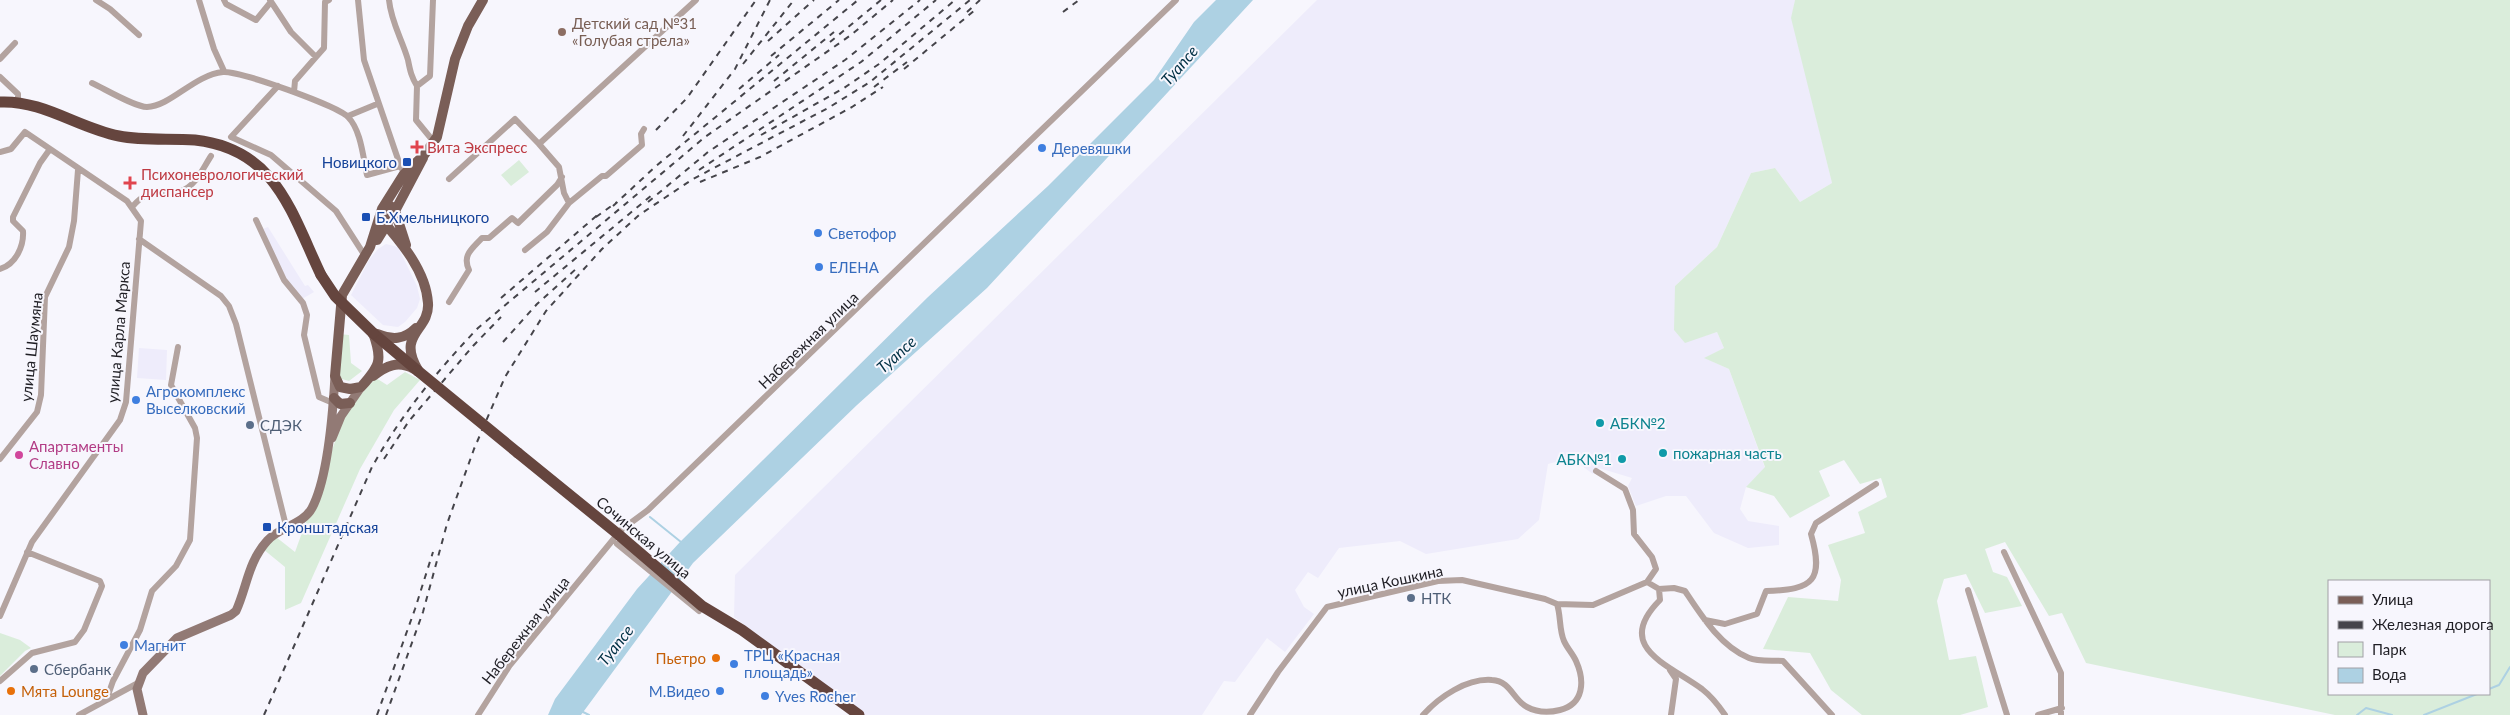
<svg xmlns="http://www.w3.org/2000/svg" width="2510" height="715" viewBox="0 0 2510 715" font-family="Lato,sans-serif">
<style>
.built{fill:#eeecfb}
.green{fill:#daeddb;fill-rule:evenodd}
.water{fill:#add1e3}
.lines{fill:none;stroke-linecap:round;stroke-linejoin:round}
.stream{stroke:#add1e3;stroke-width:2}
.street{stroke:#b3a39f;stroke-width:6}
.secondary{stroke:#927a75;stroke-width:9}
.primary{stroke:#7a5e57;stroke-width:10}
.highway{stroke:#65453e;stroke-width:11}
.rail{stroke:#45444a;stroke-width:2;stroke-dasharray:6 6;stroke-linecap:butt}
.highway-bridge{stroke:#65453e;stroke-width:11}
.education-dot{fill:#8d6e63;stroke:#f7f6fd;stroke-width:2}
.health-dot{fill:#e0444e;stroke:#f7f6fd;stroke-width:2}
.shop-dot{fill:#3f7fe0;stroke:#f7f6fd;stroke-width:2}
.transit-dot{fill:#1a4fb4;stroke:#f7f6fd;stroke-width:2}
.culture-dot{fill:#0f9aa8;stroke:#f7f6fd;stroke-width:2}
.service-dot{fill:#5c6f8a;stroke:#f7f6fd;stroke-width:2}
.hotel-dot{fill:#d1479c;stroke:#f7f6fd;stroke-width:2}
.food-dot{fill:#e8710a;stroke:#f7f6fd;stroke-width:2}
.labels{text-anchor:middle;dominant-baseline:central;stroke-width:4;stroke-linejoin:round;paint-order:stroke}
.education-label{font-size:15px;fill:#785e54;stroke:#f7f6fd;text-anchor:start}
.health-label{font-size:15px;fill:#be3a42;stroke:#f7f6fd;text-anchor:start}
.shop-label{font-size:15px;fill:#366cbe;stroke:#f7f6fd;text-anchor:start}
.transit-label{font-size:15px;fill:#164399;stroke:#f7f6fd;text-anchor:start}
.street-label{font-size:15px;fill:#1f1e24;stroke:#f7f6fd}
.culture-label{font-size:15px;fill:#0d838f;stroke:#f7f6fd;text-anchor:start}
.service-label{font-size:15px;fill:#4e5e75;stroke:#f7f6fd;text-anchor:start}
.hotel-label{font-size:15px;fill:#b23c85;stroke:#f7f6fd;text-anchor:start}
.food-label{font-size:15px;fill:#c56008;stroke:#f7f6fd;text-anchor:end}
.water-label{font-size:16px;font-style:italic;fill:#003044;stroke:#f7f6fd}
</style>
<rect width="100%" height="100%" fill="#f7f6fd"/>
<path class="built" d="M1317 0H1795L1792 18 1832 183 1800 202 1775 168 1751 173 1717 247 1675 286 1685 342 1717 332 1724 348 1705 358 1729 369 1765 468 1746 487 1740 509 1748 521 1779 526V545L1748 548 1714 533 1686 496H1666L1636 506 1628 486 1632 478 1599 468 1593 474 1571 458 1548 464 1539 520 1518 539 1426 554 1400 541 1339 548 1318 578 1308 572 1295 590 1304 607 1314 614 1285 652 1267 638 1235 682 1224 681 1202 715H865L734 617 735 575Z
M268 227 305 286 308 285 314 292 302 299 287 280 263 229Z
M386 244 398 247 417 286 420 299 417 308 405 322 398 327 383 325 351 295 369 260 378 249Z
M139 348 167 350 166 380 137 378Z"/>
<path class="green" d="M1795 0H2510V715H2335L2086 663 2062 613 2049 616 2005 542 1985 549 1993 572 2007 577 2022 606 1985 613 1966 574 1944 579 1937 601 1949 660 1976 656 1988 707 1960 715H1862L1831 690 1810 653 1763 649 1788 597 1838 601 1841 580 1828 545 1865 533 1858 512 1887 497 1881 478 1860 484 1844 460 1819 471 1830 496 1790 518 1774 496 1746 487 1765 467 1729 369 1704 358 1724 348 1717 332 1685 343 1674 330 1675 286 1717 247 1751 173 1775 168 1800 202 1832 183 1791 18ZM2329 581H2489V694H2329Z
M519 160 529 172 511 186 501 175Z
M339 334 349 335 351 363 362 371 349 381 338 378Z
M405 372 420 380 394 410 360 469 301 603 285 610V567L263 549 276 537 295 552 344 417 361 394 376 378 387 385Z
M0 633 20 640 31 648 25 651 0 676Z"/>
<path class="water" d="M1216 0H1253L987 288 857 405 693 563 581 715H548L555 699 637 589 680 542 928 297 1048 186 1154 80 1194 22Z"/>
<g class="lines">
<path class="stream" d="M650 517 681 542
M2489 689 2499 685 2510 667
M583 712 589 715
M2357 715 2366 708 2392 715
M2424 715 2477 694"/>
<path class="street" d="M96 0 110 9 139 35
M199 0 214 49 224 71
M224 0 226 4 256 20 270 3
M270 0 291 32 316 57 295 81 294 92
M358 0 364 60 401 168
M389 0C391 22 402 39 408 60 410 70 411 76 417 86
M433 0 430 76 417 86 416 120 434 142
M316 57 324 48 325 2 329 0
M0 59 15 43
M0 77 18 94V102
M92 83C105 89 135 107 147 107 171 106 194 75 223 72 238 70 338 106 348 117 361 130 363 157 367 175L400 166
M278 86 231 137 271 155 336 211 365 256
M348 116 377 104
M539 144 559 167 564 193 569 203
M0 152 11 149 25 132 127 201 141 221 126 402 120 420 32 542 0 616
M449 179 515 119 539 144 696 0
M132 207C152 184 158 199 181 191 196 186 203 168 211 156
M256 220 284 280 303 303 307 315 304 335 319 397 333 403
M139 239 221 296 229 306 236 324 286 526
M525 250 547 232 569 203 602 176H606L642 145 641 134 644 129
M0 269C16 264 24 246 23 231L13 221V217L40 163 50 149
M449 302 469 270C462 255 472 249 482 238H489L512 218 518 223 557 185 562 177
M0 459 37 412 41 395 45 297 69 247 74 221 78 170
M617 544 699 611
M2004 552 2061 673V715
M1647 582 1659 589 1660 600C1613 647 1668 664 1702 689 1711 696 1719 706 1725 715
M1659 589 1674 588 1685 591C1701 615 1720 646 1749 658 1758 662 1773 660 1783 661L1832 715
M1968 590 2007 715
M1705 620 1725 624 1757 614 1766 591C1814 590 1824 580 1811 534L1816 523 1876 484
M1670 670 1676 679 1671 715
M0 681 32 653 75 642 84 630 102 586 100 581 27 552
M107 698 113 681 140 630 152 591 176 566 190 540 197 438 195 428 171 385 178 347
M79 715 138 683
M478 715 510 665 621 530 648 510 1176 0
M1250 715 1278 672 1327 607 1438 581 1462 580 1545 599 1557 604 1593 605 1647 582 1656 569 1652 557 1634 534 1633 510 1625 489 1596 471
M1423 715C1439 697 1467 678 1492 680 1511 681 1513 700 1527 707 1538 713 1548 713 1560 710 1584 704 1585 681 1576 661 1573 654 1567 648 1564 641 1559 630 1561 616 1557 604
M2038 715 2062 708"/>
<path class="secondary" d="M332 438 341 416 361 387
M143 715 137 689 143 673 177 638 231 615 236 611C247 587 248 562 267 541 279 527 303 525 312 508 328 478 333 411 335 376"/>
<path class="primary" d="M377 240 395 211 394 208 388 205 382 209 381 219C401 242 426 271 428 303 430 331 396 333 418 370
M406 245 395 211 423 158
M373 333C383 360 380 366 361 387L350 389 340 387 335 376 342 295 370 247 382 209 404 174 424 155 437 137 455 59 468 26 483 0
M377 334C392 340 404 340 416 328
M373 376C386 366 398 360 414 369
M334 398 340 404 350 403"/>
<path class="highway" d="M0 102C43 100 78 128 119 136 144 141 170 138 195 140 276 149 291 212 321 275
M373 333 418 371
M518 453 619 535 702 606 742 630 859 715"/>
<path class="rail" d="M967 12 980 0
M1063 12 1079 0
M768 41 814 0
M830 42 881 0
M771 56 839 0
M743 64 794 0
M904 69 975 10
M774 81 834 32
M874 87 907 62
M739 89 779 55
M656 130 687 98 756 0
M761 135 844 88 879 64 955 0
M683 136 735 69 770 0
M699 170 861 62 936 0
M700 182 760 157 852 107 883 87
M648 202 708 152 845 60 920 0
M613 206 656 166 858 0
M596 217 617 202
M535 292 652 195
M501 298 601 212
M503 342 537 304 577 268
M384 459 409 421 473 346 501 317
M264 715 372 467C401 415 437 371 478 328L705 137 851 35 893 0
M377 715 415 609 433 552
M386 715 423 612 447 524 474 449 505 377 546 311 602 249 639 215 693 179 828 108 870 82 970 0"/>
<path class="highway-bridge" d="M321 275 335 296 373 333
M418 371 518 453"/>
</g>
<circle class="education-dot" cx="562" cy="32" r="5"/>
<g class="health-dot">
<path d="M414.5 139.5h5v5h5v5h-5v5h-5v-5h-5v-5h5z"/>
<path d="M127.5 175.5h5v5h5v5h-5v5h-5v-5h-5v-5h5z"/>
</g>
<g class="shop-dot">
<circle cx="1042" cy="148" r="5"/>
<circle cx="818" cy="233" r="5"/>
<circle cx="819" cy="267" r="5"/>
<circle cx="136" cy="400" r="5"/>
<circle cx="124" cy="645" r="5"/>
<circle cx="734" cy="664" r="5"/>
<circle cx="720" cy="691" r="5"/>
<circle cx="765" cy="696" r="5"/>
</g>
<g class="transit-dot">
<rect x="402" y="157" width="10" height="10" rx="2.5"/>
<rect x="361" y="212" width="10" height="10" rx="2.5"/>
<rect x="262" y="522" width="10" height="10" rx="2.5"/>
</g>
<g class="culture-dot">
<circle cx="1600" cy="423" r="5"/>
<circle cx="1663" cy="453" r="5"/>
<circle cx="1622" cy="459" r="5"/>
</g>
<g class="service-dot">
<circle cx="250" cy="425" r="5"/>
<circle cx="1411" cy="598" r="5"/>
<circle cx="34" cy="669" r="5"/>
</g>
<circle class="hotel-dot" cx="19" cy="455" r="5"/>
<g class="food-dot">
<circle cx="716" cy="658" r="5"/>
<circle cx="11" cy="691" r="5"/>
</g>
<g class="labels">
<g class="education-label">
<text x="572" y="23">Детский сад №31<tspan x="572" dy="17">«Голубая стрела»</tspan></text>
</g>
<g class="health-label">
<text x="427" y="147">Вита Экспресс</text>
<text x="141" y="174">Психоневрологический<tspan x="141" dy="17">диспансер</tspan></text>
</g>
<g class="shop-label">
<text x="1052" y="148">Деревяшки</text>
<text x="828" y="233">Светофор</text>
<text x="829" y="267">ЕЛЕНА</text>
<text x="146" y="391">Агрокомплекс<tspan x="146" dy="17">Выселковский</tspan></text>
<text x="134" y="645">Магнит</text>
<text x="744" y="655">ТРЦ «Красная<tspan x="744" dy="17">площадь»</tspan></text>
<text x="710" y="691" text-anchor="end">М.Видео</text>
<text x="775" y="696">Yves Rocher</text>
</g>
<g class="transit-label">
<text x="397" y="162" text-anchor="end">Новицкого</text>
<text x="376" y="217">Б.Хмельницкого</text>
<text x="277" y="527">Кронштадская</text>
</g>
<g class="street-label">
<text transform="translate(118 332) rotate(-85)">улица Карла Маркса</text>
<text transform="translate(808 340) rotate(-44)">Набережная улица</text>
<text transform="translate(31 347) rotate(-84)">улица Шаумяна</text>
<text transform="translate(644 537) rotate(40)">Сочинская улица</text>
<text transform="translate(1390 581) rotate(-12)">улица Кошкина</text>
<text transform="translate(525 630) rotate(-52)">Набережная улица</text>
</g>
<g class="culture-label">
<text x="1610" y="423">АБК№2</text>
<text x="1673" y="453">пожарная часть</text>
<text x="1612" y="459" text-anchor="end">АБК№1</text>
</g>
<g class="service-label">
<text x="260" y="425">СДЭК</text>
<text x="1421" y="598">НТК</text>
<text x="44" y="669">Сбербанк</text>
</g>
<g class="hotel-label">
<text x="29" y="446">Апартаменты<tspan x="29" dy="17">Славно</tspan></text>
</g>
<g class="food-label">
<text x="706" y="658">Пьетро</text>
<text x="21" y="691" text-anchor="start">Мята Lounge</text>
</g>
<g class="water-label">
<text transform="translate(1179 65) rotate(-49)">Туапсе</text>
<text transform="translate(896 354) rotate(-42)">Туапсе</text>
<text transform="translate(615 645) rotate(-52)">Туапсе</text>
</g>
</g>
<rect x="2328" y="580" width="162" height="115" fill="#f7f6fd" stroke="#a1a0a6"/>
<rect x="2338" y="596" width="25" height="8" fill="#7a5e57" stroke="#a1a0a6"/>
<text x="2372" y="605" font-size="15" fill="#1f1e24">Улица</text>
<rect x="2338" y="621" width="25" height="8" fill="#45444a" stroke="#a1a0a6"/>
<text x="2372" y="630" font-size="15" fill="#1f1e24">Железная дорога</text>
<rect x="2338" y="642" width="25" height="15" fill="#daeddb" stroke="#a1a0a6"/>
<text x="2372" y="655" font-size="15" fill="#1f1e24">Парк</text>
<rect x="2338" y="668" width="25" height="15" fill="#add1e3" stroke="#a1a0a6"/>
<text x="2372" y="680" font-size="15" fill="#1f1e24">Вода</text>
</svg>
